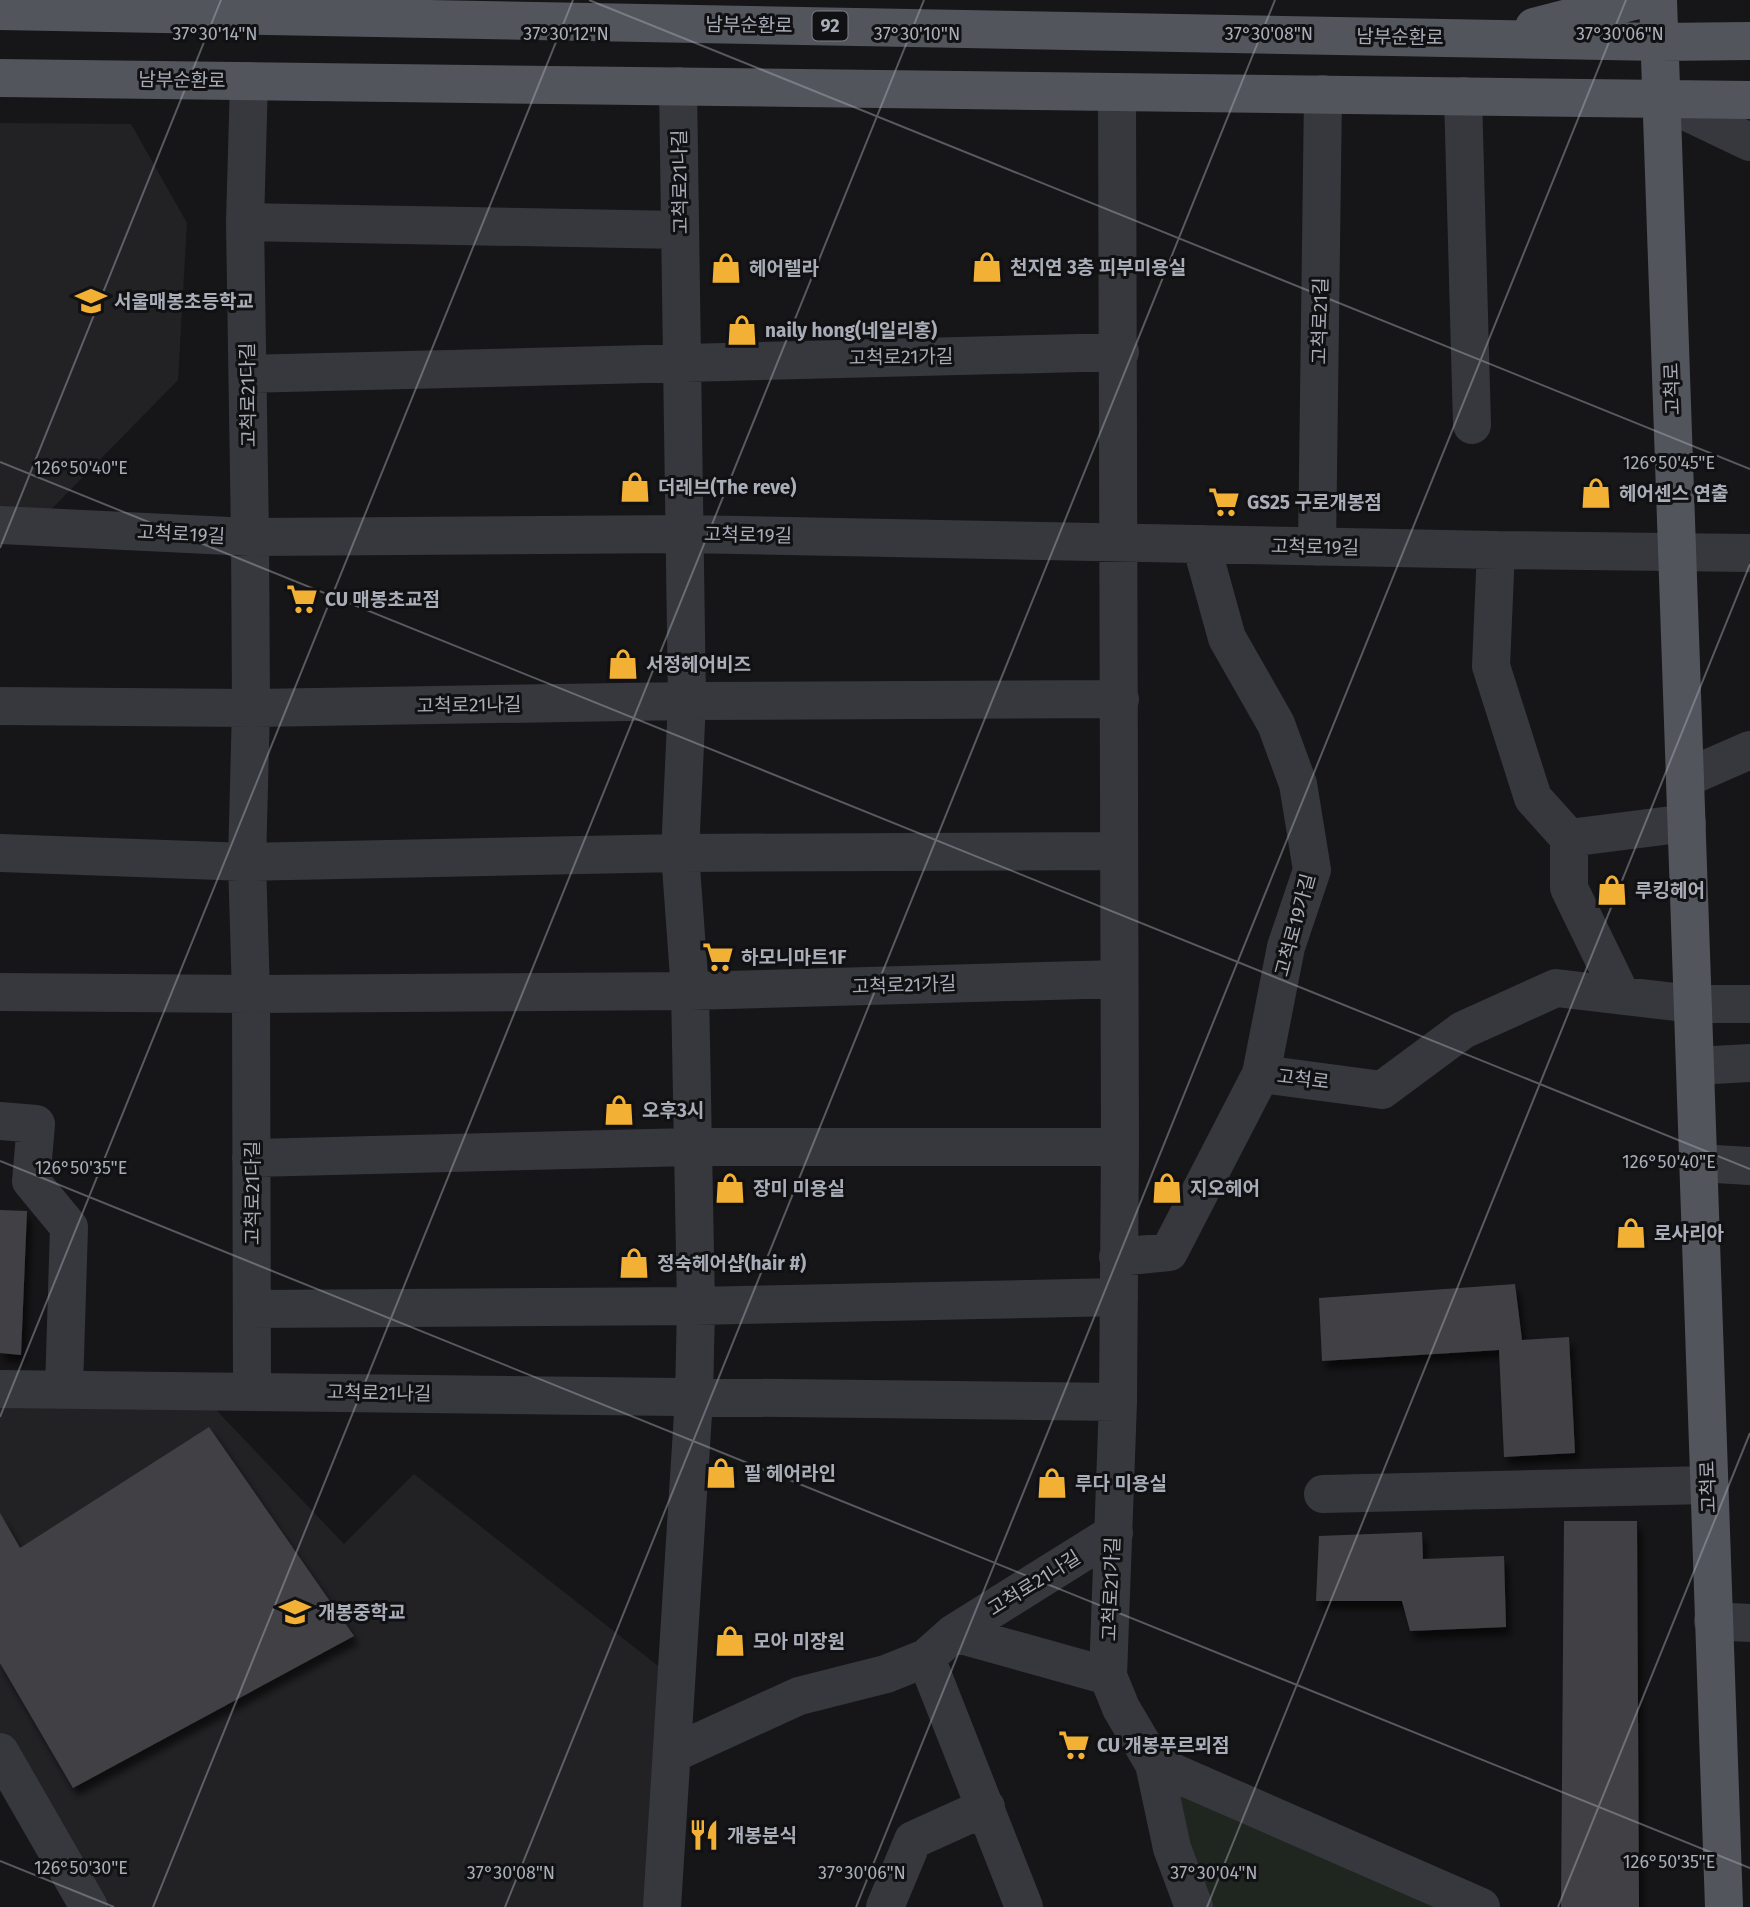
<svg xmlns="http://www.w3.org/2000/svg" width="1750" height="1907" viewBox="0 0 1750 1907" font-family="'Fira Sans','Noto Sans KR',sans-serif">
<style>
.built{fill:#222225}
.green{fill:#1e261f}
.building{fill:#404145;filter:url(#shadow)}
.lines{fill:none;stroke-linecap:round;stroke-linejoin:round}
.minor{stroke:#37383d;stroke-width:38}
.major{stroke:#53555c;stroke-width:38}
.ticks{fill:none;stroke:#a8adb8;stroke-width:2;stroke-opacity:0.45}
.labels{text-anchor:middle;dominant-baseline:central;stroke-width:6;stroke-linejoin:round;paint-order:stroke}
.shield{fill:#111113;stroke:#7b7e86;stroke-width:2}
.shield-label{font-size:18px;font-weight:bold;fill:#a8adb8}
.street-label{font-size:19px;fill:#a8adb8;stroke:#111113}
.poi-label{font-size:19px;font-weight:bold;fill:#a8adb8;stroke:#111113;text-anchor:start}
.ticks-label{font-size:18px;text-anchor:middle;fill:#a8adb8;stroke:#111113;stroke-width:6;stroke-linejoin:round;paint-order:stroke}
</style>
<defs>
<filter id="shadow"><feDropShadow dx="4.5" dy="8" stdDeviation="3.5" flood-color="#0009"/></filter>
</defs>
<rect width="100%" height="100%" fill="#161618"/>
<path class="built" d="M0 123 131 124 187 223 178 380 34 527 0 525Z
M0 1389 198 1391 344 1544 414 1474 676 1680 662 1907H89L0 1752Z"/>
<path class="green" d="M1154 1764 1481 1907H1207Z"/>
<path class="building" d="M0 1210 27 1211 21 1355 0 1353Z
M1515 1284 1522 1340 1569 1337 1575 1453 1504 1457 1499 1350 1322 1361 1319 1298Z
M209 1427 354 1636 73 1788 0 1663V1513L20 1548Z
M1564 1521H1637L1639 1907H1561Z
M1422 1532 1423 1559 1504 1556 1506 1627 1410 1631 1402 1601H1316L1319 1536Z"/>
<g class="lines">
<path class="minor" d="M249 81 245 222 250 537 251 708 247 862 251 994 252 1392
M1117 92 1120 1147 1118 1402 1108 1676 1121 1708 1154 1764 1172 1848 1194 1907
M1463 96 1472 425
M1660 99 1750 142
M245 222 680 230
M248 374 1120 352
M0 525 250 537 685 534 1496 550 1750 553
M1317 547 1323 94
M1496 550 1491 666 1533 798 1569 838 1687 823
M0 706 251 708 687 701 1120 699
M1686 778 1750 750
M1569 838V888L1621 995
M0 853 247 862 680 853 1119 851
M0 992 251 994 690 991 1119 979
M1695 1066 1750 1063
M1261 1074 1382 1090 1463 1030 1556 988 1693 1004H1750
M0 1121 36 1124 31 1181 69 1227 64 1389
M251 1158 691 1147H1120
M1698 1163 1750 1166
M1118 1257 1169 1252 1261 1074 1286 947 1312 870 1298 784 1276 724 1227 638 1201 544
M252 1309 696 1306 1119 1297
M0 1389 1118 1402
M1323 1494 1708 1485
M1713 1621 1750 1623
M954 1633 1108 1676
M926 1658 1024 1907
M0 1752 89 1907
M672 1754 799 1696 886 1674 926 1658 954 1633 1114 1533
M1154 1764 1481 1907
M662 1907 694 1398 696 1306 690 991 680 853 687 701 678 86
M885 1907 913 1840 986 1807"/>
<path class="major" d="M1658 0 1724 1907
M0 11 1660 42 1750 41
M1534 27 1637 0
M0 78 1750 100"/>
</g>
<path class="ticks" d="M589 0 1750 469M0 462 1750 1169M0 548 221 0M0 1161 1750 1868M0 1417 573 0M0 1861 114 1907M153 1907 924 0M505 1907 1275 0M856 1907 1626 0M1207 1907 1750 564M1558 1907 1750 1433"/>
<defs>
<symbol id="shop-bare" viewBox="-9 -9 18 18"><path d="M-5-2.5h2.3a2.7 3.5 0 0 1 5.4 0H5L5.5 6h-11ZM-1.5-2.5h3a1.5 2.3 0 0 0-3 0Z" fill="#f2b134" stroke="#111113" stroke-width="2.5" paint-order="stroke"/></symbol>
<symbol id="school-bare" viewBox="-9 -9 18 18"><path d="M0-5L7-2L0 1L-7-2ZM-4 1L0 2.5L4 1V4Q0 6-4 4Z" fill="#f2b134" stroke="#111113" stroke-width="2.5" paint-order="stroke"/></symbol>
<symbol id="supermarket-bare" viewBox="-9 -9 18 18"><path d="M-6-5.5h2.5l.6 2H6L4.5 2H-2.5L-4.4-4H-6ZM-1.5 3.2a1.3 1.3 0 1 0 .1 0ZM3 3.2a1.3 1.3 0 1 0 .1 0Z" fill="#f2b134" stroke="#111113" stroke-width="2.5" paint-order="stroke"/></symbol>
<symbol id="restaurant-bare" viewBox="-9 -9 18 18"><path d="M-5-6h1v4h1v-4h1v4h1v-4h1v5L-1.5 .5V6h-2V.5L-5-1ZM5-6V6H3V1.5H1.5Q1.5-4 5-6Z" fill="#f2b134" stroke="#111113" stroke-width="2.5" paint-order="stroke"/></symbol>
</defs>
<g fill-rule="evenodd">
<use href="#shop-bare" x="965" y="245" width="44" height="44"/>
<use href="#shop-bare" x="704" y="246" width="44" height="44"/>
<use href="#school-bare" x="69" y="279" width="44" height="44"/>
<use href="#shop-bare" x="720" y="308" width="44" height="44"/>
<use href="#shop-bare" x="613" y="465" width="44" height="44"/>
<use href="#shop-bare" x="1574" y="471" width="44" height="44"/>
<use href="#supermarket-bare" x="1202" y="480" width="44" height="44"/>
<use href="#supermarket-bare" x="280" y="577" width="44" height="44"/>
<use href="#shop-bare" x="601" y="642" width="44" height="44"/>
<use href="#shop-bare" x="1590" y="868" width="44" height="44"/>
<use href="#supermarket-bare" x="696" y="935" width="44" height="44"/>
<use href="#shop-bare" x="597" y="1088" width="44" height="44"/>
<use href="#shop-bare" x="708" y="1166" width="44" height="44"/>
<use href="#shop-bare" x="1145" y="1166" width="44" height="44"/>
<use href="#shop-bare" x="1609" y="1211" width="44" height="44"/>
<use href="#shop-bare" x="612" y="1241" width="44" height="44"/>
<use href="#shop-bare" x="699" y="1451" width="44" height="44"/>
<use href="#shop-bare" x="1030" y="1461" width="44" height="44"/>
<use href="#school-bare" x="273" y="1590" width="44" height="44"/>
<use href="#shop-bare" x="708" y="1619" width="44" height="44"/>
<use href="#supermarket-bare" x="1052" y="1723" width="44" height="44"/>
<use href="#restaurant-bare" x="682" y="1813" width="44" height="44"/>
</g>
<g class="labels">
<rect class="shield" x="812.5" y="11.5" width="35" height="29" rx="5"/>
<g class="shield-label">
<text x="830" y="26">92</text>
</g>
<g class="street-label">
<text transform="translate(749 25) rotate(1)">남부순환로</text>
<text transform="translate(1400 37) rotate(1)">남부순환로</text>
<text transform="translate(182 80) rotate(1)">남부순환로</text>
<text transform="translate(680 182) rotate(-91)">고척로21나길</text>
<text transform="translate(1320 321) rotate(-89)">고척로21길</text>
<text transform="translate(901 357) rotate(-1)">고척로21가길</text>
<text transform="translate(1672 389) rotate(-92)">고척로</text>
<text transform="translate(248 395) rotate(-91)">고척로21다길</text>
<text transform="translate(181 534) rotate(3)">고척로19길</text>
<text transform="translate(748 535) rotate(1)">고척로19길</text>
<text transform="translate(1315 547) rotate(1)">고척로19길</text>
<text transform="translate(469 705) rotate(-1)">고척로21나길</text>
<text transform="translate(1295 925) rotate(-75)">고척로19가길</text>
<text transform="translate(904 985) rotate(-2)">고척로21가길</text>
<text transform="translate(1303 1079) rotate(7)">고척로</text>
<text transform="translate(252 1193) rotate(-90)">고척로21다길</text>
<text transform="translate(379 1393) rotate(1)">고척로21나길</text>
<text transform="translate(1708 1487) rotate(-92)">고척로</text>
<text transform="translate(1034 1583) rotate(-32)">고척로21나길</text>
<text transform="translate(1111 1589) rotate(-88)">고척로21가길</text>
</g>
<g class="poi-label">
<text x="1010" y="267">천지연 3층 피부미용실</text>
<text x="749" y="268">헤어렐라</text>
<text x="114" y="301">서울매봉초등학교</text>
<text x="765" y="330">naily hong(네일리홍)</text>
<text x="658" y="487">더레브(The reve)</text>
<text x="1619" y="493">헤어센스 연출</text>
<text x="1247" y="502">GS25 구로개봉점</text>
<text x="325" y="599">CU 매봉초교점</text>
<text x="646" y="664">서정헤어비즈</text>
<text x="1635" y="890">루킹헤어</text>
<text x="741" y="957">하모니마트1F</text>
<text x="642" y="1110">오후3시</text>
<text x="753" y="1188">장미 미용실</text>
<text x="1190" y="1188">지오헤어</text>
<text x="1654" y="1233">로사리아</text>
<text x="657" y="1263">정숙헤어샵(hair #)</text>
<text x="744" y="1473">필 헤어라인</text>
<text x="1075" y="1483">루다 미용실</text>
<text x="318" y="1612">개봉중학교</text>
<text x="753" y="1641">모아 미장원</text>
<text x="1097" y="1745">CU 개봉푸르뫼점</text>
<text x="727" y="1835">개봉분식</text>
</g>
</g>
<g class="ticks-label">
<text x="917" y="40">37°30'10"N</text>
<text x="1620" y="40">37°30'06"N</text>
<text x="215" y="40">37°30'14"N</text>
<text x="566" y="40">37°30'12"N</text>
<text x="1269" y="40">37°30'08"N</text>
<text x="1669" y="469">126°50'45"E</text>
<text x="81" y="474">126°50'40"E</text>
<text x="1669" y="1168">126°50'40"E</text>
<text x="81" y="1174">126°50'35"E</text>
<text x="1669" y="1868">126°50'35"E</text>
<text x="81" y="1874">126°50'30"E</text>
<text x="511" y="1879">37°30'08"N</text>
<text x="862" y="1879">37°30'06"N</text>
<text x="1214" y="1879">37°30'04"N</text>
</g>
</svg>
